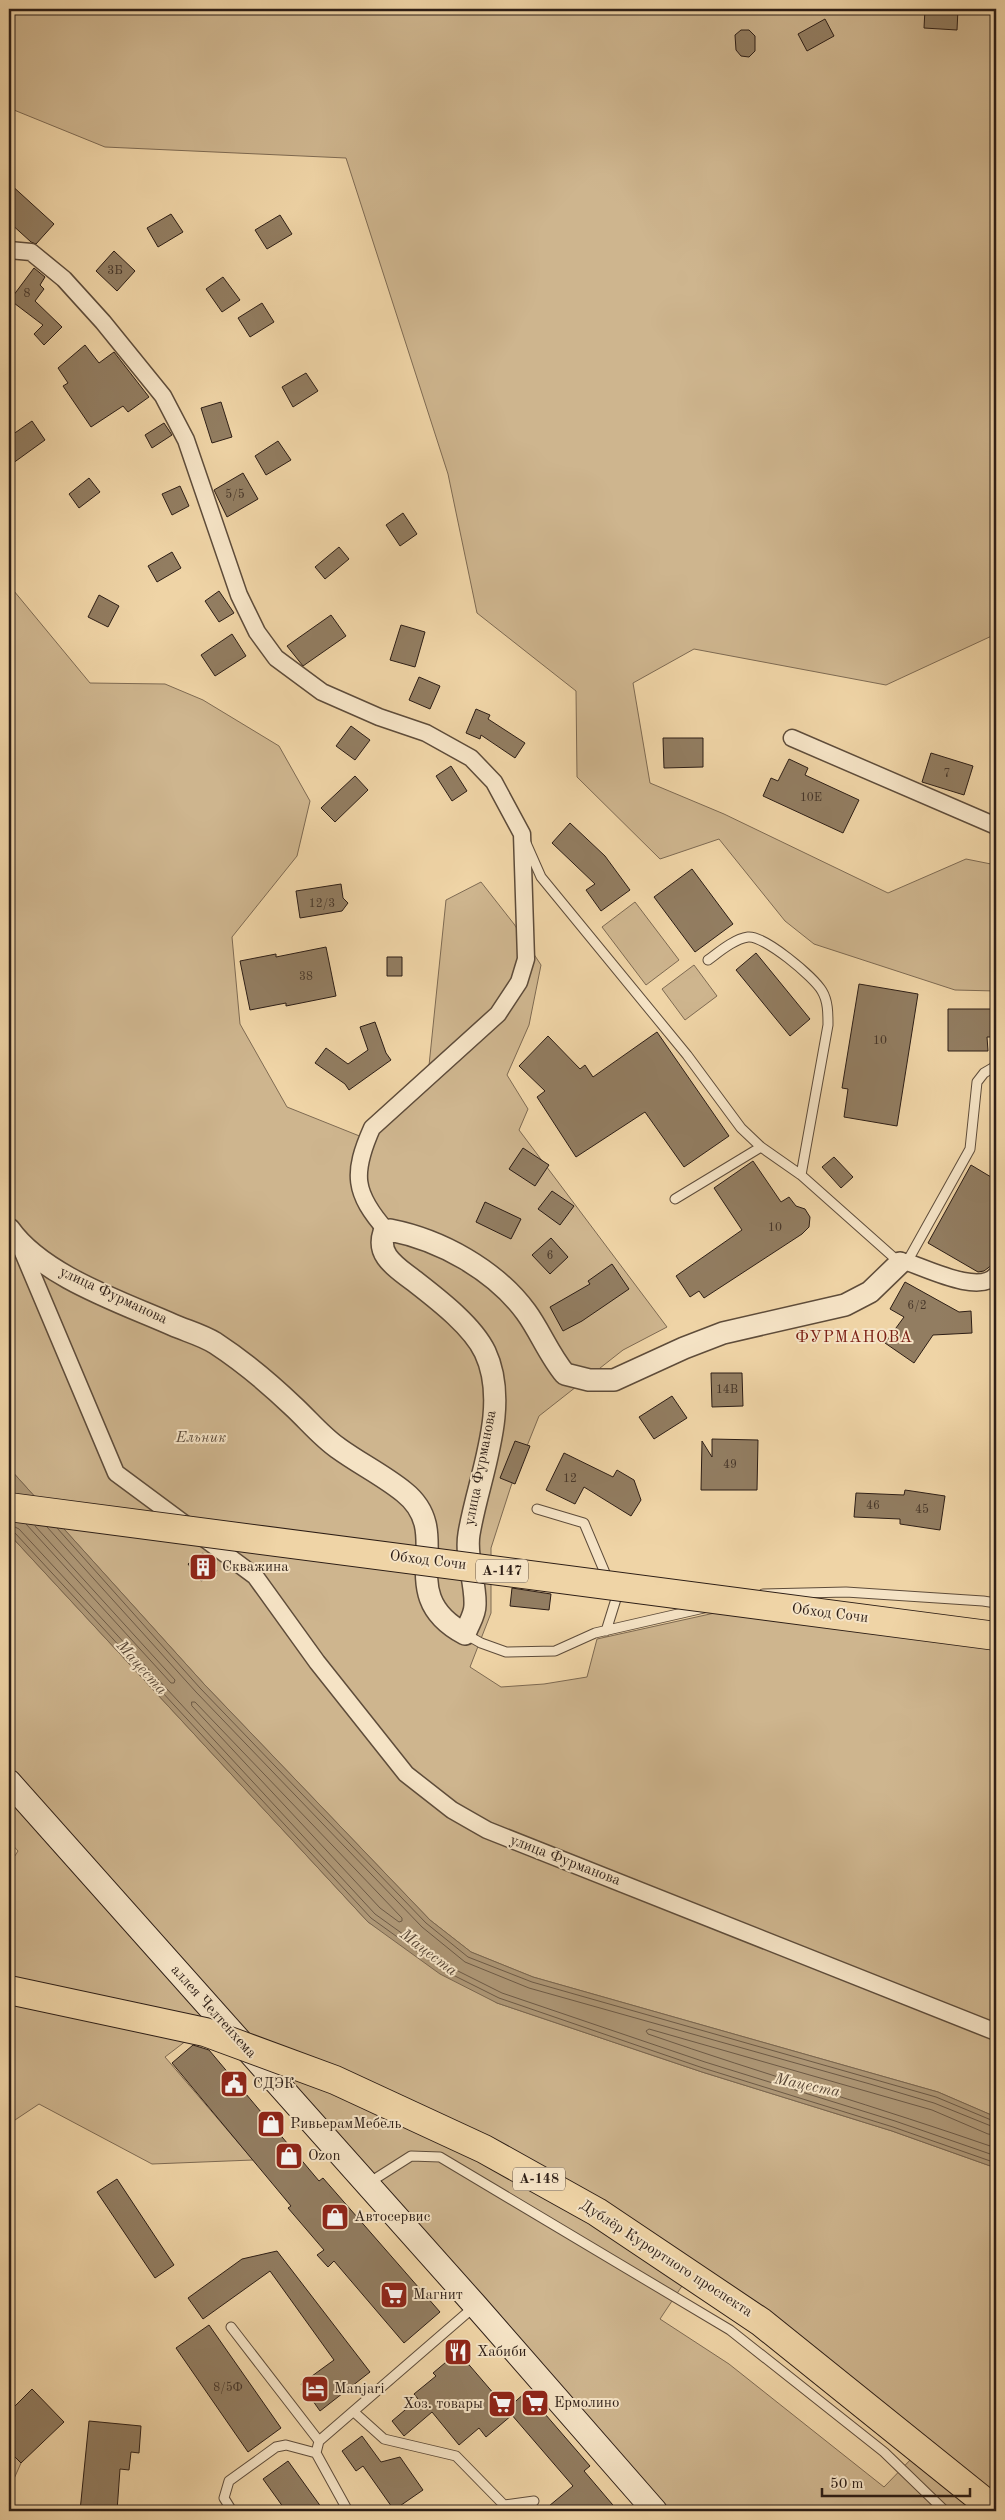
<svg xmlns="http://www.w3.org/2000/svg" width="1005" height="2520" viewBox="0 0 1005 2520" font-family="'Old Standard TT',serif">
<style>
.green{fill:#ceb58e;stroke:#7e6a52;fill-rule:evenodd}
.water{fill:#ad9675;stroke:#7a664f}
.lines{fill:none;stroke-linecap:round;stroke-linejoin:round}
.shore{stroke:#6d5a46;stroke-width:1}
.building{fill:#927d61;stroke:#2d1e16}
.service-casing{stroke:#5e4c3a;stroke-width:11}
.minor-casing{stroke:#5e4c3a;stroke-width:19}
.tertiary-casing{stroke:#5e4c3a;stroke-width:24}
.secondary-casing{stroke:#2d1e16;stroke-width:26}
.service{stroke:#f5e3c5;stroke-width:9}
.minor{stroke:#f5e3c5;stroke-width:16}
.tertiary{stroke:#f5e3c5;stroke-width:21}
.secondary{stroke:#f5e3c5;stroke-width:24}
.trunk-bridge-casing{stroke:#2d1e16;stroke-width:30;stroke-linecap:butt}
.trunk-bridge{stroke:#efd4a6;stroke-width:28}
.labels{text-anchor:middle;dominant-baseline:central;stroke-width:4;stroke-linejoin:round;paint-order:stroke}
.number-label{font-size:12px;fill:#463629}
.shield{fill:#f5e3c5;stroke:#69594a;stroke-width:1}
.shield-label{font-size:14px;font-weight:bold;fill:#2d1e16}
.street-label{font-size:15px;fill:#2d1e16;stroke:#f5e3c5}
.park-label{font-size:15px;font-style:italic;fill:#5d4b3a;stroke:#f5e3c5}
.poi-label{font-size:15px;fill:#2d1e16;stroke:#f5e3c5;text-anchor:start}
.neighbourhood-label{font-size:16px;letter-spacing:1px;fill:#7a1f14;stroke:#f5e3c5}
.water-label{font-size:16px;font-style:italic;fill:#5a4837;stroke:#f5e3c5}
</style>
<rect width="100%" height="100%" fill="#efd4a6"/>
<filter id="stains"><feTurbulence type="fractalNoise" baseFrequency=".004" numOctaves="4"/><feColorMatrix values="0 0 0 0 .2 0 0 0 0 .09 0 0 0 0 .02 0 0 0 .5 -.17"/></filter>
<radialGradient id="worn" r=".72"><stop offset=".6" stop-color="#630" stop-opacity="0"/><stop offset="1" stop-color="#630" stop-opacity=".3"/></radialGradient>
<path class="green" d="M9 9H996V634L886 685 694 649 633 683 650 783 724 814 888 893 966 859 996 865V991L955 990 814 944 785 921 719 839 660 859 577 777 576 691 477 613 448 474 346 158 105 147 9 108Z
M9 585 90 683 165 684 203 700 279 746 310 801 297 856 232 937 240 1024 287 1107 367 1139 427 1085 446 900 481 882 514 924 541 965 529 1025 507 1075 528 1109 519 1130 667 1327 623 1350 539 1416 511 1486 491 1548V1613L470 1667 501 1687 544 1684 587 1677 597 1639 719 1612 996 1648V2117L938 2092 533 1977 471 1952 430 1920 204 1684 9 1468Z
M635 902 679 960 646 985 602 927Z
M694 965 717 996 685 1020 662 989Z
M9 1534 368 1922 497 2003 702 2072 892 2131 996 2168V2511H655L217 2017 165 2057 253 2160 152 2164 39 2104 9 2124V1865L18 1851 9 1841ZM684 2283 753 2328 915 2455 884 2487 729 2364 660 2319Z
M9 2451 21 2463 13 2481 9 2480Z"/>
<path class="water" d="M9 1468 204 1684 430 1920 471 1952 533 1977 938 2092 996 2117V2168L892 2131 702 2072 497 2003 440 1974 368 1922 9 1534Z"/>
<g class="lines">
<path class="shore" d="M9 1524 19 1529 375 1914 446 1965 502 1993 705 2062 895 2121 996 2156
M26 1524 171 1683H174L175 1680 35 1526
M47 1527 196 1692 422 1927 465 1962 529 1988 870 2084 934 2103 996 2128
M57 1528 200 1688 426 1923 468 1957 532 1982 936 2097 996 2122
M9 1531 15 1533 371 1918 443 1970 499 1998 703 2068 893 2127 996 2163
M192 1702H195L402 1918V1921L399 1922 380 1908 192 1706Z
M996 2135 988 2134 932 2110 649 2029 646 2031 648 2034C763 2074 881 2108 996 2148"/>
</g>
<path class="building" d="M925 9H958L957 30 924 28Z
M825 19 834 36 807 51 798 34Z
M741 30H749L755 36V51L749 57 741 56 736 50 735 35Z
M9 183 54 224 36 244 31 242 9 222Z
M171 214 183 232 158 247 147 228Z
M280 215 292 234 267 249 255 230Z
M114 251 135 271 117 291 96 271Z
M34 268 45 277 40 285 44 289 35 301 62 327 44 345 34 334 43 325 10 300Z
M223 277 240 300 222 312 206 289Z
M262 303 274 322 250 337 238 318Z
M85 345 99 363 114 352 149 397 128 412 123 406 91 427 63 386 68 383 58 368Z
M306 373 318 391 293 407 282 387Z
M221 402 232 437 212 443 201 408Z
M32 421 45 440 9 466V437Z
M164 423 172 435 152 448 145 435Z
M278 441 291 460 266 475 255 456Z
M243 473 258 499 227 517 214 490Z
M89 478 100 492 79 508 69 494Z
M180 486 189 506 172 515 162 494Z
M403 513 417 534 400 546 386 525Z
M339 547 349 559 325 579 315 567Z
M172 552 181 568 157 582 148 566Z
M219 591 234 613 219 622 205 601Z
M99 595 119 606 108 627 88 617Z
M331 615 346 636 303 666 287 646Z
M401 625 425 632 415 667 390 660Z
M232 634 246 656 215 676 201 655Z
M419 677 440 686 430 709 409 700Z
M476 709 490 715 488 719 525 743 515 758 481 735 480 739 466 733Z
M351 726 370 740 355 760 336 746Z
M663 738H703V767L664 768Z
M931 753 973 766 964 795 922 782Z
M789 759 808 768 805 775 859 800 843 833 763 796 771 778 778 781Z
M451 766 467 791 452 801 436 776Z
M355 776 368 790 335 822 321 808Z
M570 823 605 856 630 890 601 911 586 890 595 884 552 843Z
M692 869 733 924 695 952 654 897Z
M341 884 343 898 348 903 342 911 300 918 296 891Z
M326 947 336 996 286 1006V1003L250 1010 240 961 276 954V957Z
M756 953 810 1019 790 1036 736 970Z
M387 957H402V976H387Z
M859 984 918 994 897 1126 844 1117 848 1089 842 1088Z
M948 1009H996V1037H987L988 1051H948Z
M375 1022 386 1053 391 1060 349 1090 345 1084 315 1063 326 1048 348 1064 368 1050 360 1027Z
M657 1032 729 1136 684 1167 645 1112 576 1157 537 1097 545 1091 519 1066 548 1036 580 1069 585 1065 593 1077Z
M523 1148 549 1165 535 1186 509 1169Z
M834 1157 853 1177 841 1188 822 1167Z
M753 1161 781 1202 789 1197 796 1206 805 1209 810 1217 809 1227 802 1234 704 1298 699 1291 690 1297 676 1276 742 1230 714 1188Z
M971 1165 996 1180V1262L984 1271 978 1272 928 1243Z
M552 1191 574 1206 560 1225 538 1209Z
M485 1202 521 1219 511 1239 476 1222Z
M551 1238 568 1257 550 1274 532 1255Z
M612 1264 629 1289 582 1321 563 1331 550 1307 590 1284 588 1281Z
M905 1282 959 1312 971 1311 972 1333 933 1335 914 1363 885 1343 904 1317 890 1309Z
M711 1373H742L743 1406 712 1407Z
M672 1396 687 1418 654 1439 639 1417Z
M712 1439 758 1440 757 1490H701L702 1441 712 1457Z
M515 1441 530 1446 515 1484 500 1478Z
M564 1453 613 1477 617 1470 634 1480 641 1500 631 1516 584 1487 575 1504 546 1490Z
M905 1490 945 1496 940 1530 900 1524V1519L854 1517 856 1493 904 1495Z
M203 1553 217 1571 201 1581 188 1564Z
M512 1588 551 1594 549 1610 510 1606Z
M193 2045 209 2050 319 2181 323 2178 440 2312 404 2343 334 2261 328 2267 317 2255 324 2250 288 2208 291 2206 172 2063Z
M117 2179 174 2265 155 2278 97 2192Z
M277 2251 370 2372 320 2411 301 2384 334 2360 270 2271 203 2319 188 2298 242 2259Z
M209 2325 281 2428 248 2452 176 2348Z
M458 2352 507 2409 526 2392 590 2466 584 2471 618 2511H543L573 2486 511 2414 512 2415 486 2437 479 2428 459 2445 432 2412 404 2436 392 2421 418 2399 414 2394 436 2376 433 2373Z
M32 2389 64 2422 21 2463 9 2451V2412Z
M89 2421 141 2426 139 2453 131 2452 129 2470 120 2469 117 2511H80Z
M362 2436 381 2462 400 2457 423 2490 394 2510 363 2466 356 2471 342 2451Z
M288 2461 324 2511H286L263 2479Z"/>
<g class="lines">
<defs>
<path id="service" d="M526 843 541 877 687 1055 741 1128 761 1147 801 1175 900 1263
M708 960C719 952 734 939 748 937 764 935 814 977 822 991 828 1001 828 1013 828 1025L801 1175
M675 1199 761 1147
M907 1262 970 1149 977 1082 984 1073 996 1066
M537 1509 584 1523 616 1599 606 1631
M763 1594 846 1592 983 1601 996 1603
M465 1634 481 1643 506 1652 555 1651 595 1633 704 1608
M367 2184 411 2156 440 2157 730 2330 884 2452 945 2511
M231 2327 319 2441 475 2306
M354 2412 384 2439 456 2456 504 2505 534 2501
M316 2453 348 2511
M232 2511 224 2498 229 2481 276 2447 286 2445 316 2453 319 2441"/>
<path id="minor" d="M9 250 31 252 64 279 103 322 163 396 186 440 239 595 257 632 276 658 322 692 379 717 426 733 471 758 494 782 522 834 526 959 519 982 498 1014 372 1128C352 1173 353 1193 387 1231
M792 738 996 826
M19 1243 116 1473 255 1576 317 1662 406 1774 452 1810 487 1830 996 2032
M900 1263 907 1262C928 1269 980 1295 996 1275"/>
<path id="tertiary" d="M9 1229C42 1276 121 1302 173 1325 187 1331 202 1335 215 1343 244 1362 269 1383 294 1407 308 1420 322 1437 338 1448 360 1464 383 1475 404 1492 458 1535 390 1594 465 1634 468 1624 475 1616 475 1605 476 1582 465 1557 469 1534 478 1478 511 1407 485 1352 472 1325 436 1298 413 1280 404 1273 394 1267 387 1257 382 1250 381 1241 384 1232L390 1230C441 1240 495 1270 526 1312 540 1331 549 1355 565 1374L589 1380H614L684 1348 723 1333 845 1305 870 1292 900 1263"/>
<path id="secondary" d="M9 1782 475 2305 655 2511"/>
</defs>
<use href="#service" class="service-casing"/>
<use href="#minor" class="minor-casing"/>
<use href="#tertiary" class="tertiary-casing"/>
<use href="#secondary" class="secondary-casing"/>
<use href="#service" class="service"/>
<use href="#minor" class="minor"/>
<use href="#tertiary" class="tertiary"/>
<use href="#secondary" class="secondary"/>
<defs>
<path id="trunk-bridge" d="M9 1507 996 1636
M9 1990 205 2032 335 2080 484 2149 597 2212 761 2322 996 2511"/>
</defs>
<use href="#trunk-bridge" class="trunk-bridge-casing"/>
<use href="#trunk-bridge" class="trunk-bridge"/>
</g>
<defs>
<symbol id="building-square" viewBox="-11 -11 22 22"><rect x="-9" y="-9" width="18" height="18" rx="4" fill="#8f2418" stroke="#f5e3c5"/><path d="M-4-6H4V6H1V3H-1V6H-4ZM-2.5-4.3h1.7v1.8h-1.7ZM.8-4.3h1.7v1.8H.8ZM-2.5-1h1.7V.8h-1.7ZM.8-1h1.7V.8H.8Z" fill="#fff"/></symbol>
<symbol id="civic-square" viewBox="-11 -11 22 22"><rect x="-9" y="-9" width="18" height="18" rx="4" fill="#8f2418" stroke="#f5e3c5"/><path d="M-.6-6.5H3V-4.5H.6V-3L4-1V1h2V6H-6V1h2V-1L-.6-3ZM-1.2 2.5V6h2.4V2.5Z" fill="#fff"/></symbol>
<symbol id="shop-square" viewBox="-11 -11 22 22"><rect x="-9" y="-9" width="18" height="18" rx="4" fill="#8f2418" stroke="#f5e3c5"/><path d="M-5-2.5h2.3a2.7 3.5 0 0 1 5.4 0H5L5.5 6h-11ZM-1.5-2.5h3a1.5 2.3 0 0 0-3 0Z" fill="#fff"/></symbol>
<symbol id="supermarket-square" viewBox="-11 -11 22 22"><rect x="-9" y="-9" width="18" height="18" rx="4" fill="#8f2418" stroke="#f5e3c5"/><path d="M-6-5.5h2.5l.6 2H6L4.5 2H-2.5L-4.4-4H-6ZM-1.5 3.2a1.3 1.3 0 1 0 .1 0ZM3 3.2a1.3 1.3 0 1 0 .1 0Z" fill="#fff"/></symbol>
<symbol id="restaurant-square" viewBox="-11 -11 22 22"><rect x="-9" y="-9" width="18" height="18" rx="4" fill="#8f2418" stroke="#f5e3c5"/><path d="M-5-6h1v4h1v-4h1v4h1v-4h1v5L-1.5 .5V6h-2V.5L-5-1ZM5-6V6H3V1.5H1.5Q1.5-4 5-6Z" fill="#fff"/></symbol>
<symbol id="hotel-square" viewBox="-11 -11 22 22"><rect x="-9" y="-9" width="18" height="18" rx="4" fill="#8f2418" stroke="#f5e3c5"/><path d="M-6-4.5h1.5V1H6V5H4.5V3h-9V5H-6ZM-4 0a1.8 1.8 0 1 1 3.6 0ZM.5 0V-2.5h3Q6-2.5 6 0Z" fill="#fff"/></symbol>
</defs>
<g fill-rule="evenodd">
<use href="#building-square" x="187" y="1551" width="32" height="32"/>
<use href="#civic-square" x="218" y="2068" width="32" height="32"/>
<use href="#shop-square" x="255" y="2108" width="32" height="32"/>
<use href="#shop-square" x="273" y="2140" width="32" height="32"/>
<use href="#shop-square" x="319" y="2201" width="32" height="32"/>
<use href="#supermarket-square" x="378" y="2279" width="32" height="32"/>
<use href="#restaurant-square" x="442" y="2336" width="32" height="32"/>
<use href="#hotel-square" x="299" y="2373" width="32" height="32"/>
<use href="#supermarket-square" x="519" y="2387" width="32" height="32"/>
<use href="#supermarket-square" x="486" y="2388" width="32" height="32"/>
</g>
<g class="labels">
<g class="number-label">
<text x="115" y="271">3Б</text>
<text x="27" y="294">8</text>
<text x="235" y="495">5/5</text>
<text x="947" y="774">7</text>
<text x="811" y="798">10Е</text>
<text x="322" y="904">12/3</text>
<text x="306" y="977">38</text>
<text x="880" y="1041">10</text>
<text x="775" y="1228">10</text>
<text x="550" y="1256">6</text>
<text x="917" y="1306">6/2</text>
<text x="727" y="1390">14В</text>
<text x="730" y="1465">49</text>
<text x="570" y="1479">12</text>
<text x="873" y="1506">46</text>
<text x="922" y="1510">45</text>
<text x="228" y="2388">8/5Ф</text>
</g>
<g class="shield">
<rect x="476" y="1559.5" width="52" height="23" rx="4"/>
<rect x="513" y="2167.5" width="52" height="23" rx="4"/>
</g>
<g class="shield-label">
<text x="502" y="1571">А-147</text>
<text x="539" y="2179">А-148</text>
</g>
<g class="street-label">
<text transform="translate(113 1296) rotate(25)">улица Фурманова</text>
<text transform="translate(481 1468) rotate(-79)">улица Фурманова</text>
<text transform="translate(428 1561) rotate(7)">Обход Сочи</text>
<text transform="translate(830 1614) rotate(7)">Обход Сочи</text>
<text transform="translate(565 1861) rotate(21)">улица Фурманова</text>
<text transform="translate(213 2012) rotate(48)">аллея Челтенхема</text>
<text transform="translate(666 2259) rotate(33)">Дублёр Курортного проспекта</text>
</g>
<g class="park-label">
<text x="201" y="1438">Ельник</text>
</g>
<g class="poi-label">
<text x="222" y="1567">Скважина</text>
<text x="253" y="2084">СДЭК</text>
<text x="290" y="2124">РивьерамМебель</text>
<text x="308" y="2156">Ozon</text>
<text x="354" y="2217">Автосервис</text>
<text x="413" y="2295">Магнит</text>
<text x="477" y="2352">Хабиби</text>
<text x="334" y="2389">Manjari</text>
<text x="554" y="2403">Ермолино</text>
<text x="483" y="2404" text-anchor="end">Хоз. товары</text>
</g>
<g class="neighbourhood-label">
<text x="854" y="1338">ФУРМАНОВА</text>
</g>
<g class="water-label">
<text transform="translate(141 1668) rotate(48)">Мацеста</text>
<text transform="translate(428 1953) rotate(37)">Мацеста</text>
<text transform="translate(807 2086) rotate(12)">Мацеста</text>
</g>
</g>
<rect width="1005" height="2520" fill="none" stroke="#efd4a6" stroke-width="30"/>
<rect x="10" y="10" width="985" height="2500" fill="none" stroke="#2d1e16" stroke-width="2.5"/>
<rect x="15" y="15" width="975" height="2490" fill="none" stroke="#2d1e16"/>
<path d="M822 2488v8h148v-8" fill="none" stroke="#2d1e16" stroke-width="2.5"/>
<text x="830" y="2488" font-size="15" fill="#2d1e16" stroke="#f5e3c5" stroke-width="4" paint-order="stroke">50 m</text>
<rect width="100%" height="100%" filter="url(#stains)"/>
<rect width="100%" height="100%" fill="url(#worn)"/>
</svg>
